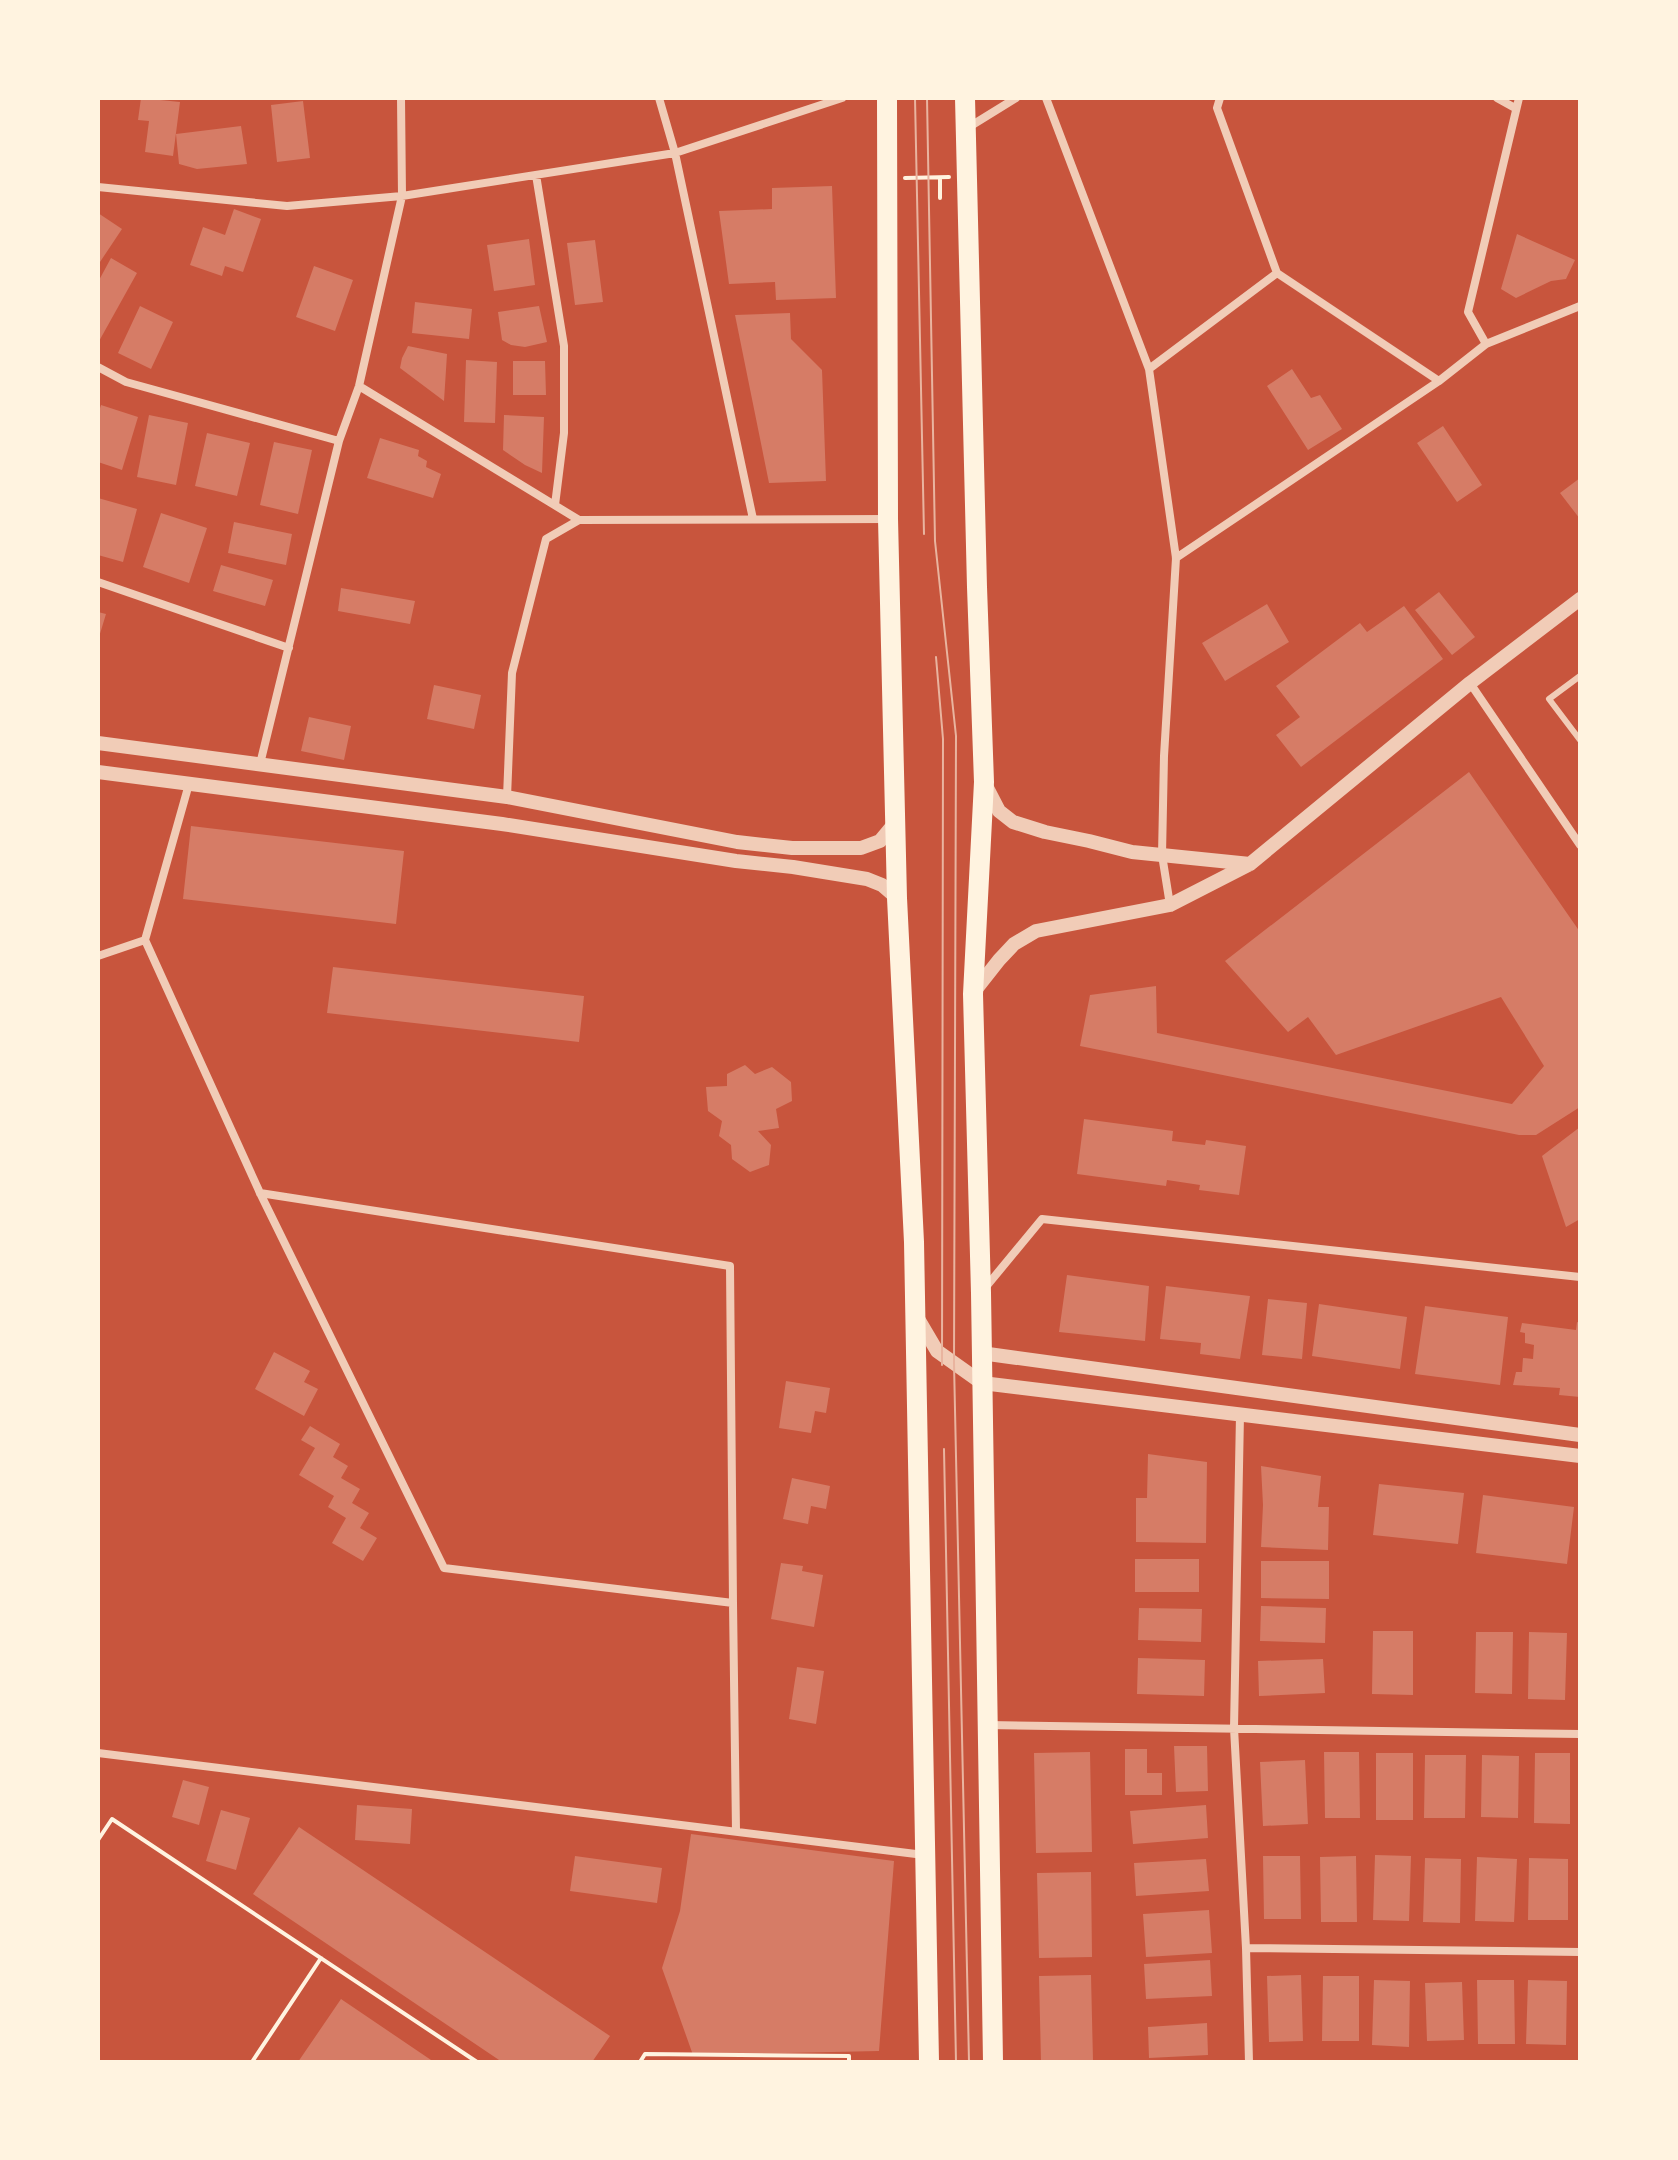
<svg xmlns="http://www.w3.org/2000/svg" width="1678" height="2160" viewBox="0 0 1678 2160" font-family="'Sofia Sans Condensed',sans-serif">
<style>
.building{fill:#d67c66}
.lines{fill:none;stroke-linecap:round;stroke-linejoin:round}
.path{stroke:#fff3e0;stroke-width:4}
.service{stroke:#f1ccb7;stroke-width:6}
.minor{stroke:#f1ccb7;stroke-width:8}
.tertiary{stroke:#f1ccb7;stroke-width:14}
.trunk{stroke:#fff3e0;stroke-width:20}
.tram{stroke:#e9b49f;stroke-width:2}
</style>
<rect width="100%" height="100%" fill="#c8553d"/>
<path class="building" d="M141 98 180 102 173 156 145 152 149 121 138 120Z
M303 101 310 158 277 162 271 105Z
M241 126 247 164 197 169 179 164 176 134Z
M832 186 836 298 776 300 775 282 729 284 719 211 772 209V188Z
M234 209 261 219 243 272 225 266 222 276 190 265 203 227 225 235Z
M98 213 122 229 98 265Z
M1517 234 1575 260 1566 279 1551 281 1516 298 1501 289Z
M529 239 535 285 494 291 487 245Z
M595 240 603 302 575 305 567 243Z
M111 258 137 273 98 343V282Z
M314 266 353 280 335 331 296 317Z
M415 302 472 309 469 339 412 333Z
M140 306 173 322 151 369 118 353Z
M539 306 547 342 525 347 511 345 502 340 498 312Z
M790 313 791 339 822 370 826 481 769 483 735 315Z
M408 346 447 354 444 401 400 368 402 358Z
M466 360 497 362 495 423 464 422Z
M513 361H545L546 395H513Z
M1292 369 1311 398 1320 395 1342 429 1308 450 1267 386Z
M101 405 138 417 122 470 98 462V415Z
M149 415 188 423 176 485 137 477Z
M504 415 544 417 542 473 525 465 503 450Z
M1443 426 1482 485 1457 502 1417 443Z
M207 433 250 443 237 496 195 486Z
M380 438 419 450 418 456 427 461 426 467 441 474 433 498 367 478Z
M274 442 312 450 298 514 260 505Z
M1580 478V519L1560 493Z
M98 498 137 509 123 562 98 555Z
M161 513 207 528 189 583 143 567Z
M234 522 292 534 286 565 228 553Z
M221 565 273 580 265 606 213 591Z
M341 588 415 601 410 624 338 611Z
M1439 592 1475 637 1452 655 1415 610Z
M1267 604 1289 642 1225 681 1202 643Z
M1404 606 1443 659 1301 767 1276 735 1300 717 1276 686 1360 623 1367 632Z
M98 612 106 614 99 637H98Z
M434 685 481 695 474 729 427 719Z
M309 717 351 726 344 760 301 751Z
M1469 772 1580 932V1107L1536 1135H1519L1080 1046 1090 995 1156 986 1157 1033 1512 1104 1544 1066 1501 997 1336 1055 1308 1017 1288 1032 1225 961Z
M191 826 404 851 396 924 183 899Z
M333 967 584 996 579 1042 327 1013Z
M745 1065 755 1074 772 1067 791 1082 792 1101 776 1109 779 1128 758 1131 771 1145 769 1165 750 1172 732 1159 731 1145 719 1136 722 1121 708 1111 706 1087 727 1086V1074Z
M1084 1119 1173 1131 1172 1141 1205 1145 1206 1140 1246 1146 1239 1195 1199 1190 1200 1185 1167 1180 1166 1186 1077 1174Z
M1580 1127V1219L1566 1227 1542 1156Z
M1067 1275 1149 1286 1145 1341 1059 1332Z
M1166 1286 1250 1296 1240 1359 1200 1354 1201 1343 1160 1339Z
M1268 1299 1307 1303 1302 1359 1262 1355Z
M1319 1304 1407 1317 1400 1369 1312 1356Z
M1425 1306 1508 1317 1500 1385 1415 1374Z
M1577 1322 1580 1323V1397L1559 1395 1560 1388 1513 1385 1516 1372H1522L1523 1358 1533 1359 1534 1345 1525 1343V1333L1520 1332 1522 1323 1576 1330Z
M274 1352 310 1371 304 1382 318 1389 304 1416 255 1389Z
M786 1381 830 1388 826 1413 815 1411 811 1433 779 1428Z
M310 1426 340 1444 333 1457 348 1466 341 1478 360 1489 352 1503 369 1513 360 1528 377 1538 363 1561 332 1543 346 1518 328 1507 334 1496 299 1475 315 1448 301 1440Z
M1148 1454 1207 1462 1206 1543 1136 1542V1498H1147Z
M1261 1466 1321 1476 1318 1507H1329L1328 1550 1261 1547 1263 1505Z
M792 1478 830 1486 826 1509 811 1506 808 1524 783 1519Z
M1379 1484 1464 1493 1458 1544 1373 1535Z
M1483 1495 1574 1507 1567 1564 1476 1553Z
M1135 1559H1199V1592H1135Z
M1261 1561H1329V1599L1261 1598Z
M781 1563 803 1566 802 1571 823 1575 814 1627 771 1619Z
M1261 1606 1326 1608 1325 1643 1260 1641Z
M1139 1608 1202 1609 1201 1642 1138 1640Z
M1373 1631H1413V1695L1372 1694Z
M1476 1632H1513L1512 1694 1475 1693Z
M1529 1632 1567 1633 1565 1700 1528 1699Z
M1138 1658 1205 1660 1204 1696 1137 1694Z
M1323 1659 1325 1693 1259 1696 1258 1661Z
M797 1667 824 1671 816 1724 789 1719Z
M1174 1746H1207L1208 1791 1176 1792Z
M1125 1749H1147V1773H1162V1795H1125Z
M1090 1752 1092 1852 1036 1853 1034 1753Z
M1324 1752H1359L1360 1818H1325Z
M1376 1753H1413V1820H1376Z
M1535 1753H1570V1824L1534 1823Z
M1425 1755H1466L1465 1818H1424Z
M1482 1755 1519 1756 1518 1818 1481 1817Z
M1305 1760 1308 1824 1263 1826 1260 1762Z
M183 1780 209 1787 199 1825 172 1817Z
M357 1805 412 1809 410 1844 355 1840Z
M1206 1805 1208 1838 1133 1844 1130 1811Z
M221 1810 250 1818 236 1870 206 1861Z
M299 1827 610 2036 592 2062H502L253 1894Z
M691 1834 894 1861 879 2051 693 2055 662 1968 680 1911Z
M1375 1855 1411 1856 1409 1921 1373 1920Z
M575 1856 662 1868 657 1903 570 1891Z
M1263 1856H1300L1301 1919H1264Z
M1356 1856 1357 1922H1321L1320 1857Z
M1477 1857 1517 1859 1514 1922 1475 1921Z
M1425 1858 1461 1859 1460 1923 1423 1922Z
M1529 1858 1568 1859V1920H1528Z
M1206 1859 1209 1891 1136 1896 1134 1863Z
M1091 1872 1092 1957 1039 1958 1037 1873Z
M1209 1910 1212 1953 1146 1957 1143 1914Z
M1210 1960 1212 1996 1146 1999 1144 1964Z
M1091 1975 1093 2061 1041 2062 1039 1976Z
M1301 1975 1303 2041 1269 2042 1267 1976Z
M1323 1976H1359V2041H1322Z
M1374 1980 1410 1981 1409 2047 1372 2045Z
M1477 1980H1514L1515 2044H1478Z
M1528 1980 1567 1981 1566 2045 1526 2044Z
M1462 1982 1464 2040 1427 2041 1425 1983Z
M341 1999 434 2062H298Z
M1207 2023 1208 2055 1149 2058 1148 2027Z"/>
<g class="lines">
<path class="path" d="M905 178 949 177
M940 178V198
M98 1840 112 1819 477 2062
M252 2062 321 1958
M640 2062 645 2054 849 2056V2062"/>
<path class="service" d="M1580 676 1549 699 1580 740"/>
<path class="minor" d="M659 98 675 153 753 519
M1046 98 1149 369 1176 558 1164 756 1162 855 1170 905
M1220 98 1217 108 1277 273 1439 381
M1497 98 1515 108
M969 127 1016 98
M536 175 564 346V433L555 505
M98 187 287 206 402 196 675 153 842 98
M1486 344 1468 312 1519 98
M98 367 126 382 339 441
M1149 369 1277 273
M359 386 579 520
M1176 558 1439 381 1486 344 1580 306
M98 582 289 648
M1470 683 1580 845
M260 764 339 441 359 386 402 196 401 98
M189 784 145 940 260 1193 444 1568 733 1603 730 1266 260 1193
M507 797 512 673 546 539 579 520 887 519
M98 956 145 940
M985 1288 1042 1219 1580 1277
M1240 1415 1234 1728 1246 1948 1249 2062
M733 1603 736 1831
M987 1725 1580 1734
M98 1753 924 1855
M1246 1948 1580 1952"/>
<path class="tertiary" d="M98 743 507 797 737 842 792 848H861L880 841 895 823
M98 772 502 824 736 861 793 867 867 879 882 885 897 898
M984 782 999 811 1013 822 1045 832 1089 841 1132 852 1250 864
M973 993 999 960 1014 944 1036 931 1170 905 1250 864 1470 683 1580 599
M917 1317 937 1351 982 1383 1580 1456
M981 1353 1580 1435"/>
<path class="trunk" d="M887 98 888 519 897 898 914 1242 929 2062
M965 98 977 587 984 782 973 994 981 1293 993 2062"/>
<path class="tram" d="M915 98 924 534
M927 98 935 541 956 736 954 1363 969 2062
M936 657 943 739 942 1365
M944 1449 956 2062"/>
</g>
<rect width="1678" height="2160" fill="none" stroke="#fff3e0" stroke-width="200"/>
</svg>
